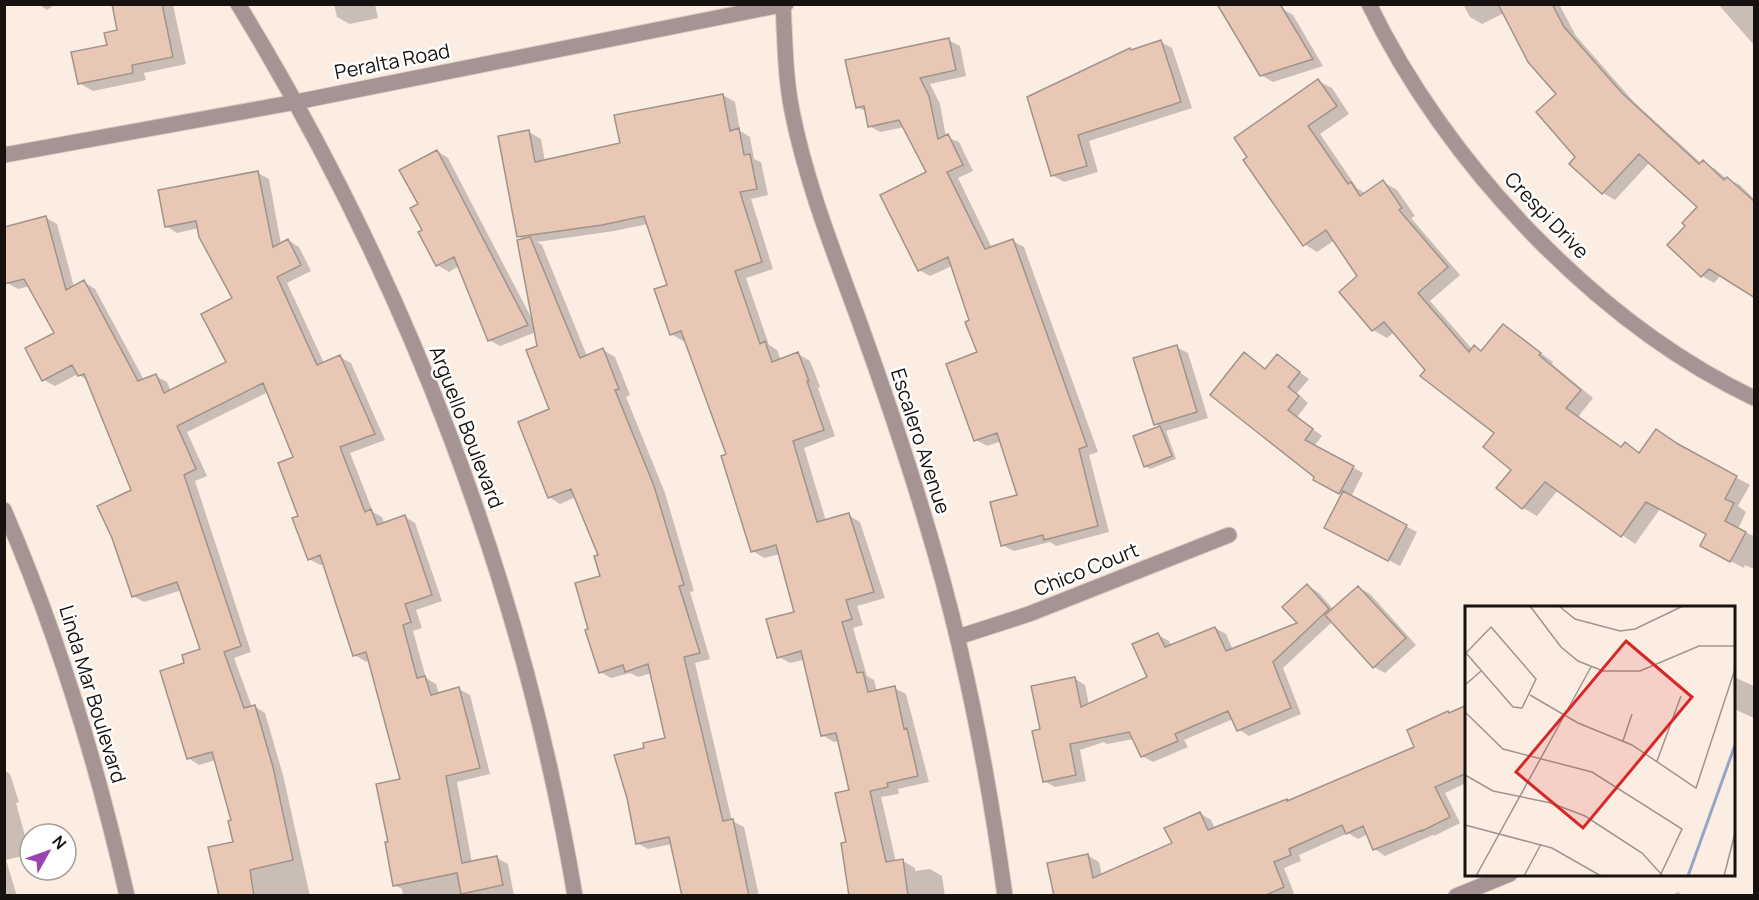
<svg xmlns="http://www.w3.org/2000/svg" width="1759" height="900" viewBox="0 0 1759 900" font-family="Manrope,sans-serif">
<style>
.shadow{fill:#0003}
.building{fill:#e8c8b4;stroke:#a1938b;stroke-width:1.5}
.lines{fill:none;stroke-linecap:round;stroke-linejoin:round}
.minor-casing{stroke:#d7cac1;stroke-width:17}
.tertiary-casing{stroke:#d7cac1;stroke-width:17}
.minor{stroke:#a69494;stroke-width:15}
.tertiary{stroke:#a69494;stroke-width:15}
.labels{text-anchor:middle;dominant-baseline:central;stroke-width:5;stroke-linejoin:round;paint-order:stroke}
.street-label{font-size:20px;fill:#17120f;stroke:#fff}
.inset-river{fill:none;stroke:#96a5c2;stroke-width:3}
.inset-road{fill:none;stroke:#a0958e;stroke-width:1.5}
.view{fill:#d62828;fill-opacity:0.15;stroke:#d62828;stroke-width:3}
.inset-edge{fill:none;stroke:#17120f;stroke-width:3}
</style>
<rect width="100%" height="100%" fill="#fcede3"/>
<path class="shadow" d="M38 4H56L47 10Z
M115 4 173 5 186 64 144 73 146 80 93 91 79 83 109 46 131 29Z
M334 4H375L378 18 350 24 337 17Z
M1463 4H1559L1576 36 1634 102 1702 164 1703 162 1715 169 1727 179 1740 185 1754 199V296L1721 275 1714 283 1702 276 1669 245 1688 226 1699 207 1650 162 1615 200 1603 193 1571 164 1577 157 1558 94 1504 13 1482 24 1470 17Z
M1718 4H1754V45Z
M1281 8 1293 15 1323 66 1273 82 1261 75Z
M948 40 960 46 966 76 930 84 940 104 946 137 959 142 973 171 958 178 992 248 1013 241 1024 247 1098 452 1089 455 1109 532 1056 546 1050 542 1014 551 1002 545 1019 496 1002 441 987 446 976 440 979 353 971 321 952 266 930 276 919 270 928 173 905 127 880 132 869 126 867 112 857 107Z
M1161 42 1172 48 1192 108 1089 141 1098 172 1064 182 1052 175 1130 49 1133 51Z
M1318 81 1332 88 1349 114 1320 134 1357 188 1366 194 1383 182 1397 190 1415 216 1411 218 1460 275 1430 301 1473 350 1483 352 1503 326 1553 362 1552 364 1593 398 1578 417 1622 448 1625 444 1640 453 1656 431 1688 451 1750 485 1738 506 1746 512 1738 529 1754 536V569L1745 565 1744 568 1715 553 1708 534 1660 509 1635 544 1558 490 1537 516 1523 508 1498 488 1513 469 1496 433 1427 370 1394 332 1387 338 1373 330 1341 292 1359 276 1335 240 1317 252 1304 244 1245 160Z
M723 95 735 102 740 131 750 137 754 159 761 162 768 195 751 199 773 269 746 278 769 345 777 350 781 360 798 354 810 361 820 387 818 388 835 436 804 448 826 521 848 515 860 522 885 598 857 606 863 625 853 628 867 676 874 680 877 692 894 688 906 694 929 782 898 789 899 794 881 797 896 862 903 861 915 868V871L930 869 942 876 945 896H851L848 843 851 791 839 741 834 742 822 735 803 660 790 663 779 657 796 613 780 554 764 558 753 551 728 455 686 340 683 341 671 334 669 286 648 224 614 231 537 242 542 245 587 356 603 350 615 357 630 395 626 397 665 493 694 591 690 592 710 659 695 663 732 821 744 827 759 896H678L683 894 672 844 648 849 637 843 646 749 667 739 652 673 638 677 630 673 611 678 600 672 590 630 602 577 600 556 576 497 560 504 549 497 551 410 536 332 500 346 489 340 459 266 449 272 437 265 424 230 420 204 437 151 448 158 533 321 524 240 518 236 529 132 541 139 545 162 622 144Z
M258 173 269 179 281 244 288 240 299 247 311 271 287 283 324 363 340 357 351 363 385 440 350 453 373 512 382 517 384 523 404 516 415 523 442 601 416 610 422 628 413 631 426 678 436 684 439 694 459 689 470 695 490 774 457 782 472 863 497 858 508 864 514 896H403L402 889 394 885 390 843 402 780 370 660 366 662 355 655 324 564 320 565 309 559 300 517 295 457 268 392 187 432 207 476 195 481 251 652 234 658 252 707 254 706 265 713 283 775 310 896H218L209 848 234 843 233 821 216 760 199 765 188 758 186 664 202 650 182 590 144 602 133 596V491L88 381 78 374 55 386 44 380 56 334 30 286 18 289 7 283 46 218 57 224 74 287 84 282 95 289 144 380 156 376 167 382 171 391 229 363 234 299 199 228 177 233 166 226Z
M1176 347 1188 353 1208 418 1166 431 1176 459 1150 469 1145 466 1135 437 1161 427 1155 424Z
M1244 354 1267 370 1277 356 1309 379 1297 393 1308 403 1297 417 1322 436 1314 446 1363 473 1351 497 1417 532 1400 566 1337 533 1343 495 1315 479 1316 477Z
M1307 586 1318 592 1334 610 1358 587 1370 594 1416 645 1385 673 1374 667 1333 621 1283 668 1301 714 1249 736 1238 729 1233 719 1184 740 1188 747 1153 762 1142 756 1134 739 1107 744 1104 742 1080 750 1086 781 1055 787 1044 781 1042 731 1074 678 1085 685 1089 705 1149 678 1158 635 1169 641 1171 646 1215 628 1226 634 1233 650 1300 624Z
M1734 677 1754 686V718L1734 709Z
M1466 706V783L1445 793 1460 823 1434 836 1433 835 1385 856 1375 849 1368 834 1358 839 1348 833 1299 855 1301 861 1284 868 1294 893 1289 896H1167L1174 844 1200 813 1211 820 1215 829 1286 800 1289 802 1416 747Z
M4 770 10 774 19 802 16 803 30 854 6 860 17 896H4Z
M1087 855 1099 862 1102 876 1123 896 1049 864Z
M1678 892 1684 896H1670Z"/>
<path class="building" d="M112 4H162L173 57 132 65 133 73 78 84 71 52 107 45 104 33 117 30Z
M1217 4H1280L1313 59 1260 76Z
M1498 4H1552L1564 27 1622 93 1699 164 1703 160 1724 180 1727 177 1755 202V298L1709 269 1701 277 1667 245 1685 226 1682 223 1697 207 1639 154 1602 194 1569 164 1575 157 1536 112 1556 94 1528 62Z
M949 38 956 70 920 78 929 96 938 139 948 134 963 165 947 172 985 249 1013 239 1087 446 1079 449 1098 526 1044 540 1043 535 1001 546 990 502 1017 495 997 433 974 441 946 364 977 352 965 322 969 320 948 257 918 271 880 195 926 172 899 120 868 127 864 106 856 108 845 60Z
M1161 40 1181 102 1078 135 1087 166 1051 176 1027 97 1130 48 1131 50Z
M1318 79 1337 106 1308 126 1348 184 1351 182 1360 196 1383 180 1402 208 1399 210 1448 267 1418 293 1469 352 1474 345 1481 351 1503 324 1541 353 1539 355 1581 390 1566 408 1621 447 1625 442 1639 453 1656 429 1678 444 1737 476 1725 499 1734 503 1725 521 1746 532 1730 562 1700 546 1706 534 1646 502 1621 537 1545 482 1522 509 1496 488 1511 470 1483 447 1494 433 1420 376 1425 370 1384 322 1372 331 1339 292 1357 276 1326 230 1303 246 1243 160 1247 157 1234 138Z
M723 94 730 131 739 128 744 155 750 154 757 189 740 192 762 262 735 271 760 344 765 341 772 362 798 352 809 381H807L824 430 793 441 817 522 849 513 874 592 846 600 852 619 842 622 857 673 863 672 868 692 895 686 904 729 907 728 918 776 887 783 888 787 870 791 886 862 903 859 908 896H849L841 843 846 842 835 793 849 790 836 733 821 736 801 651 777 658 766 619 794 612 776 545 751 552 721 456 726 454 681 331 670 335 654 289 667 285 644 216 602 225 517 237 498 136 529 130 535 162 620 143 614 115Z
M437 150 528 325 488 341 454 257 436 266 418 232 422 230 410 208 418 204 399 170Z
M258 171 273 247 288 239 301 265 277 277 317 365 340 355 375 434 340 447 365 512 371 509 377 525 405 515 432 595 405 604 411 622 403 625 417 678 425 676 431 695 459 687 480 768 446 776 462 863 497 856 503 885 461 894 457 873 393 886 385 842H388L376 784 400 779 366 652 353 656 320 555 308 560 292 518 298 516 278 463 293 457 263 383 177 426 196 469 184 475 241 646 224 652 244 708 255 705 273 767 293 860 250 870 254 896H219L208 847 233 842 228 821 231 820 212 752 187 759 160 671 184 663 182 655 200 649 177 582 132 597 112 538 97 506 131 490 84 374 78 376 72 365 42 381 25 348 54 333 24 279 4 284V227L46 216 66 290 84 280 138 381 156 374 164 393 226 362 201 314 232 298 199 237 196 221 165 227 158 190Z
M530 237 580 358 603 348 619 389 615 390 654 486 684 585 679 586 700 653 684 657 723 821 733 819 749 896H682L669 837 636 844 627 798 614 755 644 748 643 743 665 738 648 664 625 672 623 665 599 673 585 630 588 629 575 583 600 576 594 556 598 555 571 489 548 498 518 422 549 409 526 350 537 346 517 240Z
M1177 345 1197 412 1154 425 1133 358Z
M1244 352 1265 369 1277 354 1300 372 1288 387 1299 396 1288 410 1313 429 1305 440 1354 466 1339 494 1313 480 1314 477 1210 395Z
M1160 426 1172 456 1144 467 1133 436Z
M1343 491 1407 525 1388 561 1324 528Z
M1307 584 1329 609 1273 662 1291 708 1237 731 1228 711 1175 734 1178 741 1141 757 1129 732 1070 744 1076 775 1043 782 1032 731 1040 729 1031 686 1075 677 1081 707 1147 677 1132 644 1158 633 1165 647 1215 627 1226 651 1297 623 1282 607Z
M1358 586 1406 638 1373 668 1325 615Z
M1467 705V773L1435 787 1450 817 1422 831V830L1373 850 1363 826 1346 834 1342 825 1289 849 1291 855 1274 862 1284 887 1264 896H1054L1047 863 1088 854 1093 878 1172 843 1164 828 1200 812 1208 830 1287 799V801L1414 747 1407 730 1448 711 1449 713Z"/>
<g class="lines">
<defs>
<path id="minor" d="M238 4C405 277 522 580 575 896
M783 4C785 40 785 76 792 111 806 182 833 250 858 318 883 387 907 458 928 529 964 648 988 772 1005 896
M4 155 296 102 786 4
M958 637 1029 614 1229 535
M1456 896 1510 874"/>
<path id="tertiary" d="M1369 4C1445 162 1595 322 1754 398
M4 510C58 635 97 763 127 896"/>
</defs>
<use href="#minor" class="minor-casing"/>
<use href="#tertiary" class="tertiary-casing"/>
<use href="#minor" class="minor"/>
<use href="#tertiary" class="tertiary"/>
</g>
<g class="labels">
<g class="street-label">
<text transform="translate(392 61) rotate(-11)">Peralta Road</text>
<text transform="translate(1547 215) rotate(46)">Crespi Drive</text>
<text transform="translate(467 427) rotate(69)">Arguello Boulevard</text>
<text transform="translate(921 441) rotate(72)">Escalero Avenue</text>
<text transform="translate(1086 569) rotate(-22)">Chico Court</text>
<text transform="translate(93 694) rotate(73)">Linda Mar Boulevard</text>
</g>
</g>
<g transform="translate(1465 606)">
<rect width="270" height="270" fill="#fcede3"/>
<path class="inset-river" d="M223 270 270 139"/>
<path class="inset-road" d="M65 0 96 41 113 55 138 65H175L234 40H270M94 0 110 13 155 25 170 23 218 0M26 21 71 73 57 102 48 101 1 47ZM0 79 16 65M65 89 113 117 167 139 231 182 270 63M0 106 38 143 127 166 217 223 195 270M158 135 167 108M192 155 216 90M0 169 28 185 86 197 120 210 177 247 198 270M0 219 87 242 136 270M11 270 126 61M59 270 76 238M259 270 270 227"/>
<path class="view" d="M161 35 227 91 118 222 51 166Z"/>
<rect width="270" height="270" class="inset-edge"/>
</g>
<rect width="1759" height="900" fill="none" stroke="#17120f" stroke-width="12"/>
<g transform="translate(48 852) rotate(50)"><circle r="28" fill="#ffffff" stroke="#a2a09f" stroke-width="1.5"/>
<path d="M0-4.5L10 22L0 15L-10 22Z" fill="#9a44b1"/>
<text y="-9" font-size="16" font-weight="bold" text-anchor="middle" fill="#17120f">N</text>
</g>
</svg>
